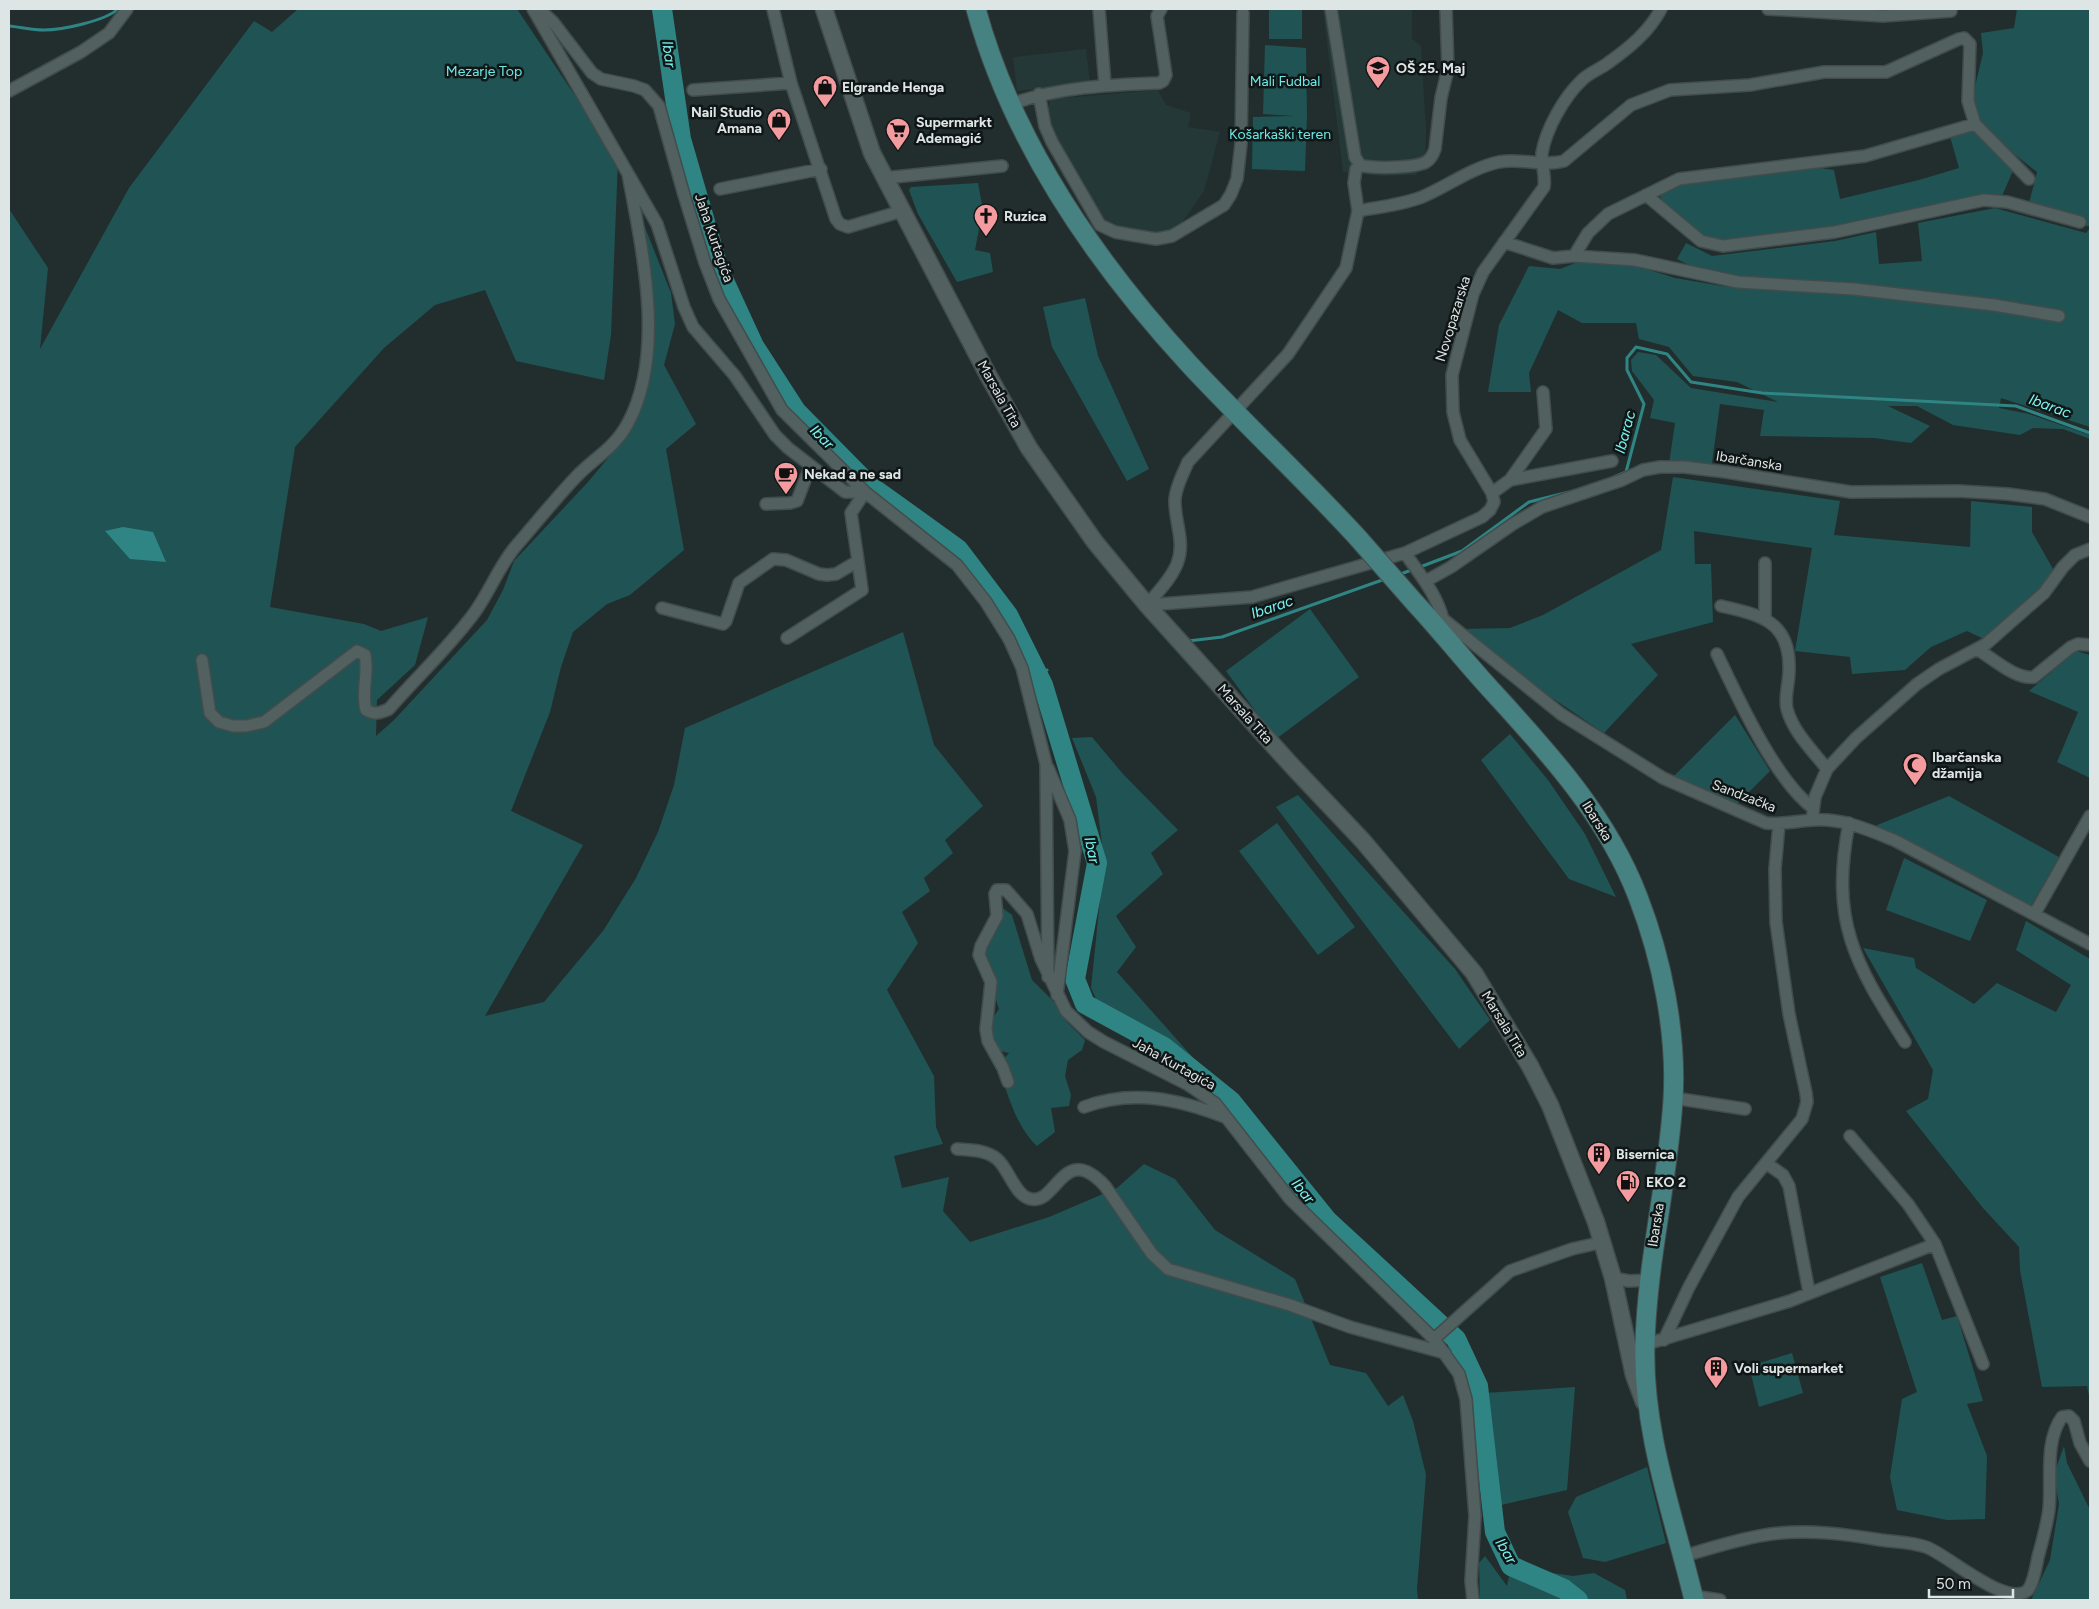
<svg xmlns="http://www.w3.org/2000/svg" width="2099" height="1609" viewBox="0 0 2099 1609" font-family="Figtree,sans-serif">
<style>
.built{fill:#233837}
.green{fill:#205353}
.water{fill:#2f8584}
.lines{fill:none;stroke-linecap:round;stroke-linejoin:round}
.stream{stroke:#2f8584;stroke-width:3}
.river{stroke:#2f8584;stroke-width:20}
.street-casing{stroke:#424c4c;stroke-width:14}
.secondary-casing{stroke:#424c4c;stroke-width:19}
.primary-casing{stroke:#424c4c;stroke-width:21}
.street{stroke:#52605f;stroke-width:11}
.secondary{stroke:#52605f;stroke-width:16}
.primary{stroke:#458281;stroke-width:19}
.primary-bridge-casing{stroke:#424c4c;stroke-width:21;stroke-linecap:butt}
.primary-bridge{stroke:#458281;stroke-width:19}
.labels{text-anchor:middle;dominant-baseline:central;stroke-width:5;stroke-linejoin:round;paint-order:stroke}
.poi-label{font-size:14px;font-weight:bold;fill:#dee5e5;stroke:#101515;text-anchor:start}
.park-label{font-size:14px;fill:#6de9e7;stroke:#101515}
.street-label{font-size:14px;fill:#dee5e5;stroke:#101515}
.water-label{font-size:15px;font-style:italic;fill:#79f4f3;stroke:#101515}
</style>
<rect width="100%" height="100%" fill="#222e2e"/>
<path class="built" d="M1323 9H1412V39L1421 46 1426 131 1425 162 1416 175 1382 176 1343 172Z
M1086 49 1090 83 1017 91 1013 57Z
M1158 90 1166 105 1191 113 1188 127 1220 132 1204 191 1183 221 1158 238 1099 229 1044 137 1050 99Z"/>
<path class="green" d="M298 9H517L618 160 611 335 604 380 516 361 485 290 435 305 384 348 295 447 270 607 364 624 381 631 428 617 415 665 377 700 376 736 394 720 487 620 503 590 514 561 588 482 619 445 639 394 644 319 629 206 644 225 671 293 675 324 664 365 696 424 666 449 684 550 630 595 607 604 573 632 561 667 550 712 511 811 583 845 485 1016 544 1002 603 931 636 878 658 832 674 785 685 728 903 632 934 745 983 806 945 840 953 853 924 878 930 891 902 912 918 943 887 990 934 1076 936 1127 943 1144 894 1156 902 1188 949 1177 943 1211 970 1242 1049 1217 1117 1188 1144 1164 1175 1179 1215 1230 1295 1279 1330 1365 1366 1373 1388 1406 1403 1395 1413 1421 1426 1475 1417 1589 1418 1600H9V209L48 268 40 349 129 188 254 21 272 32Z
M1269 9H1302V39H1269Z
M2017 9H2090V227L2028 207 2037 172 1975 123 1972 99 1983 53 1981 33 2014 28Z
M1265 45 1306 48 1307 116 1305 171 1252 169 1253 117 1294 116 1263 114Z
M1968 127 2015 166 2002 196 1832 229 1716 242C1692 237 1674 216 1660 197L1663 189 1676 184 1821 168 1834 170 1840 199 1919 180 1959 168 1949 133Z
M978 183 986 226 979 229 975 250 990 253 993 272 957 282 918 214 909 190 911 187Z
M1995 208 2086 233 2090 228V427L2001 398 1999 408 2029 414 2090 435V439L2063 429 2033 428 2020 435 1953 425 1917 406H1888L1930 426 1911 443 1874 438 1760 436 1764 410 1720 404 1711 470 1669 464 1675 423 1650 418 1654 400 1632 371 1631 360 1638 352 1656 355 1691 388 1778 402 1737 382 1693 376 1669 347 1639 339 1636 323H1582L1558 310 1529 373 1531 392H1488L1499 325 1529 266 1560 269 1578 262 1634 265 1675 278 1722 286 1837 293 1994 309 2061 321 2064 315 1996 301 1715 278 1677 259 1686 243 1712 256 1835 241 1876 232 1879 264 1922 261 1918 223Z
M1085 298 1098 356 1149 469 1127 481 1052 347 1043 307Z
M1673 477 1840 501 1834 535 1970 547 1971 501 2032 507V532L2053 569 2037 597 1984 639 1967 631 1931 647 1905 670 1852 674 1850 657 1795 651 1812 548 1694 531 1695 564H1711L1713 622 1631 644 1658 675 1604 733 1545 693 1462 629 1510 628 1543 615 1661 550Z
M1310 609 1359 677 1276 739 1226 671Z
M2076 651 2090 655V778L2057 762 2078 712 2029 691Z
M1735 715 1770 771 1733 808 1671 779Z
M1510 734 1548 780 1585 834 1616 897 1569 879 1481 760Z
M1092 737 1123 774 1178 830 1151 853 1163 874 1116 916 1136 947 1117 972 1195 1060 1098 1003 1091 988 1104 860 1096 797 1072 738Z
M1298 795 1455 969 1490 1020 1459 1049 1276 807Z
M1949 796 2059 857 2028 911 1870 828Z
M1277 823 1355 927 1318 955 1239 851Z
M1904 858 1987 900 1970 941 1886 910Z
M996 903 1012 915 1032 980 1057 1005 1067 1022 1085 1040 1082 1050 1068 1060 1065 1076 1071 1095 1069 1106 1051 1108 1055 1132 1037 1146C1015 1125 1008 1094 998 1066L1009 1053 992 1049 989 1023 999 1009 981 954Z
M2026 921 2090 959V1401L2087 1386 2042 1387 2020 1270 2019 1247 1983 1208 1906 1111 1928 1099 1933 1070 1863 948 1914 958 1916 968 1974 1004 1997 983 2056 1012 2071 985 2016 950Z
M1922 1263 1942 1320 1957 1316 1983 1401 1967 1404 1987 1456 1985 1519 1947 1520 1897 1510 1890 1477 1902 1399 1917 1392 1880 1277Z
M1792 1353 1803 1393 1759 1407 1749 1366Z
M1575 1387 1567 1490 1497 1506 1485 1393Z
M2064 1446 2067 1463 2090 1510V1600H2031L2050 1560 2059 1504 2054 1474Z
M1647 1467 1666 1543 1605 1562 1583 1558 1568 1512 1576 1497Z
M1485 1556 1507 1586 1510 1571 1562 1594 1569 1600H1480L1479 1563Z
M1532 1570 1573 1576 1594 1573 1625 1590 1627 1600H1587L1569 1585Z"/>
<path class="water" d="M123 527 153 532 166 562 130 559 105 531Z"/>
<g class="lines">
<path class="stream" d="M9 26C20 27 32 30 44 30 62 30 105 21 118 9
M1614 477 1626 472 1644 404 1627 370V358L1636 347 1667 354 1691 382 1762 393 2016 406 2090 433
M1420 567 1462 551 1529 502 1573 491
M1398 575 1414 569
M1188 641 1222 637 1385 579
M1037 675 1047 670"/>
<path class="river" d="M662 9 681 139 719 270 754 346 796 411 869 485 958 549 1008 615 1043 685 1097 863 1075 979 1085 1004 1164 1047 1231 1101 1327 1220 1456 1339 1478 1386 1495 1532 1511 1566 1564 1589 1578 1600"/>
<defs>
<path id="street" d="M533 9 657 224 684 307 693 327 735 376 775 435 788 448 845 492H865
M539 9 553 22 592 73 601 79 634 86 645 90 659 106 684 195 705 263 719 299 782 410 865 492 957 565 986 602 1009 639 1022 668 1046 764 1048 977
M773 9 791 83 836 219 840 224 848 227 902 211
M1099 9 1105 85
M1331 9 1355 157 1360 165C1372 169 1415 168 1426 162 1431 159 1433 155 1435 149L1441 98 1448 69 1446 9
M1768 9 1883 16 1951 11
M693 90 791 83
M9 91 81 52 109 33 127 9
M1039 94 1045 126 1052 142 1100 225 1115 232 1132 235 1156 239 1172 236 1224 205 1231 194 1237 179 1241 144 1243 13
M1011 104C1059 87 1108 85 1159 83L1163 81 1166 75 1157 16 1161 9
M1975 124 2029 179
M884 178 1002 166
M720 189 821 169
M1646 195 1701 241 1723 246 1835 232 1984 200 2007 202 2080 222
M1358 211C1379 207 1401 205 1422 197 1448 186 1471 168 1499 162 1522 158 1543 167 1564 161L1631 105 1670 90 1750 85 1824 72H1886L1959 39 1964 38 1970 44 1968 101 1975 124 1865 156 1679 179 1608 214 1588 233 1574 256 1553 258 1504 242
M1574 256 1635 260 1738 282 1854 289 1994 305 2059 316
M1510 480 1612 461
M1492 493 1510 480 1546 429 1543 392
M766 504 790 503 797 501 810 467
M1405 553 1482 517 1490 510 1494 502 1492 493 1460 440 1453 412 1452 375 1473 294 1483 272 1544 187C1546 175 1541 165 1542 153 1546 129 1564 97 1582 80 1589 73 1600 69 1608 63 1629 48 1649 32 1661 9
M1426 581 1451 567 1513 524 1542 507 1622 480 1643 470 1660 467H1684L1726 472 1851 492 1958 491 2008 494 2045 499 2090 517
M1147 605C1157 593 1171 579 1177 564 1186 541 1174 522 1175 499 1176 486 1183 474 1188 462L1288 354 1346 268 1358 211 1354 183 1356 169 1360 165
M1147 605 1252 597 1405 553C1420 575 1436 593 1443 619L1438 622
M1721 606C1762 615 1791 622 1789 671 1789 684 1784 697 1787 709 1793 732 1813 751 1827 769
M662 608 723 624 726 621 739 583 773 559 786 560 819 574 827 575 836 574 858 561 851 513 865 492
M1765 618V563
M1443 619 1561 714 1663 778 1766 823C1782 825 1796 821 1813 820 1843 818 1869 830 1896 841L2090 944
M787 638 862 590 858 561
M1977 649C1992 658 2016 680 2034 677L2071 647 2078 644 2090 645
M1717 654C1738 698 1775 780 1813 808
M202 660 210 713 219 722 233 726H246L264 722 357 651 365 655C369 673 361 692 366 710 375 715 380 713 389 709 416 678 447 649 472 616 489 594 498 567 516 546 536 523 555 499 576 477 594 458 615 448 628 423 666 352 642 249 628 174
M1048 768 1070 820 1075 851 1057 995
M1812 820 1815 797 1827 769 1856 738 1917 684 1939 669 1986 644 2044 593 2063 567 2075 555 2090 549
M1849 823C1830 921 1854 962 1905 1042
M2035 913 2090 816
M1008 1082 1003 1068 988 1041 986 1029 991 982 979 955 981 946 997 916 995 894 997 890H1006L1027 914 1041 959 1066 1011 1088 1032 1104 1042 1187 1084 1215 1103 1290 1199 1434 1339 1459 1374 1466 1399 1475 1516 1471 1581 1473 1600
M1674 1098 1745 1109
M1084 1107C1133 1089 1178 1099 1225 1117
M1850 1136 1908 1204 1935 1244 1983 1364
M957 1149C971 1150 986 1150 997 1159 1009 1169 1015 1196 1031 1199 1057 1205 1063 1141 1105 1186L1152 1254 1168 1269 1290 1305 1350 1327 1445 1353
M1766 1163 1783 1175 1789 1186 1809 1292
M1613 1278 1629 1281 1648 1280
M1434 1339 1510 1271 1572 1249 1603 1242
M1664 1340 1689 1287 1738 1197 1802 1119 1807 1102 1806 1093 1789 1014 1776 922 1775 869 1779 824
M1640 1346 1790 1301 1935 1244
M1683 1556C1712 1548 1741 1538 1771 1534 1807 1529 1845 1534 1881 1540 1895 1542 1912 1542 1926 1547 1947 1554 2007 1609 2028 1590 2034 1582 2036 1567 2038 1557 2042 1542 2047 1525 2049 1509 2052 1480 2044 1442 2062 1417L2069 1416 2074 1421 2080 1443 2090 1461
M1693 1596 1720 1600"/>
<path id="secondary" d="M824 9 872 153 988 375 1029 448 1095 542 1147 605 1293 767 1363 841 1474 973 1530 1066 1550 1105 1596 1222 1613 1278 1634 1375 1644 1402"/>
<path id="primary" d="M976 9C1013 144 1096 263 1190 365 1245 424 1304 479 1358 538
M1415 603C1442 632 1467 664 1494 693 1550 754 1608 818 1638 897 1662 959 1677 1033 1673 1100 1668 1182 1647 1261 1645 1344 1642 1432 1674 1516 1694 1600"/>
</defs>
<use href="#street" class="street-casing"/>
<use href="#secondary" class="secondary-casing"/>
<use href="#primary" class="primary-casing"/>
<use href="#street" class="street"/>
<use href="#secondary" class="secondary"/>
<use href="#primary" class="primary"/>
<defs>
<path id="primary-bridge" d="M1358 538 1415 603"/>
</defs>
<use href="#primary-bridge" class="primary-bridge-casing"/>
<use href="#primary-bridge" class="primary-bridge"/>
</g>
<defs>
<symbol id="school-pin" viewBox="-11 -11 22 30"><path d="M0 17L-7.5 6A9.5 9.5 0 1 1 7.5 6Z" fill="#f49b9f" stroke="#101515"/><path d="M0-5L7-2L0 1L-7-2ZM-4 1L0 2.5L4 1V4Q0 6-4 4Z" fill="#111"/></symbol>
<symbol id="shop-pin" viewBox="-11 -11 22 30"><path d="M0 17L-7.5 6A9.5 9.5 0 1 1 7.5 6Z" fill="#f49b9f" stroke="#101515"/><path d="M-5-2.5h2.3a2.7 3.5 0 0 1 5.4 0H5L5.5 6h-11ZM-1.5-2.5h3a1.5 2.3 0 0 0-3 0Z" fill="#111"/></symbol>
<symbol id="supermarket-pin" viewBox="-11 -11 22 30"><path d="M0 17L-7.5 6A9.5 9.5 0 1 1 7.5 6Z" fill="#f49b9f" stroke="#101515"/><path d="M-6-5.5h2.5l.6 2H6L4.5 2H-2.5L-4.4-4H-6ZM-1.5 3.2a1.3 1.3 0 1 0 .1 0ZM3 3.2a1.3 1.3 0 1 0 .1 0Z" fill="#111"/></symbol>
<symbol id="church-pin" viewBox="-11 -11 22 30"><path d="M0 17L-7.5 6A9.5 9.5 0 1 1 7.5 6Z" fill="#f49b9f" stroke="#101515"/><path d="M-1.2-6h2.4v3.5h3.3v2.4h-3.3V6h-2.4V-.1h-3.3v-2.4h3.3Z" fill="#111"/></symbol>
<symbol id="cafe-pin" viewBox="-11 -11 22 30"><path d="M0 17L-7.5 6A9.5 9.5 0 1 1 7.5 6Z" fill="#f49b9f" stroke="#101515"/><path d="M-5.5-4.5H6V0H3Q3 3.5 0 3.5H-2.5Q-5.5 3.5-5.5 0ZM3-3.2v2h1.7v-2ZM-6 4.5H4V6H-6Z" fill="#111"/></symbol>
<symbol id="mosque-pin" viewBox="-11 -11 22 30"><path d="M0 17L-7.5 6A9.5 9.5 0 1 1 7.5 6Z" fill="#f49b9f" stroke="#101515"/><path d="M3.5-4.9A6 6 0 1 0 3.5 4.9A5 5 0 1 1 3.5-4.9Z" fill="#111"/></symbol>
<symbol id="building-pin" viewBox="-11 -11 22 30"><path d="M0 17L-7.5 6A9.5 9.5 0 1 1 7.5 6Z" fill="#f49b9f" stroke="#101515"/><path d="M-4-6H4V6H1V3H-1V6H-4ZM-2.5-4.3h1.7v1.8h-1.7ZM.8-4.3h1.7v1.8H.8ZM-2.5-1h1.7V.8h-1.7ZM.8-1h1.7V.8H.8Z" fill="#111"/></symbol>
<symbol id="fuel-pin" viewBox="-11 -11 22 30"><path d="M0 17L-7.5 6A9.5 9.5 0 1 1 7.5 6Z" fill="#f49b9f" stroke="#101515"/><path d="M-5.5-6h7V0h2V4h1.3V-2.5L3-4.5l.8-.8L6-3V5H2.5V1h-1V6h-7ZM-4.2-4.7v3.2H.2V-4.7Z" fill="#111"/></symbol>
</defs>
<g fill-rule="evenodd">
<use href="#school-pin" x="1364" y="54" width="28" height="38"/>
<use href="#shop-pin" x="811" y="73" width="28" height="38"/>
<use href="#shop-pin" x="765" y="106" width="28" height="38"/>
<use href="#supermarket-pin" x="884" y="116" width="28" height="38"/>
<use href="#church-pin" x="972" y="202" width="28" height="38"/>
<use href="#cafe-pin" x="772" y="460" width="28" height="38"/>
<use href="#mosque-pin" x="1901" y="751" width="28" height="38"/>
<use href="#building-pin" x="1585" y="1140" width="28" height="38"/>
<use href="#fuel-pin" x="1614" y="1168" width="28" height="38"/>
<use href="#building-pin" x="1702" y="1354" width="28" height="38"/>
</g>
<g class="labels">
<g class="poi-label">
<text x="1396" y="68">OŠ 25. Maj</text>
<text x="842" y="87">Elgrande Henga</text>
<text x="762" y="112" text-anchor="end">Nail Studio<tspan x="762" dy="16">Amana</tspan></text>
<text x="916" y="122">Supermarkt<tspan x="916" dy="16">Ademagić</tspan></text>
<text x="1004" y="216">Ruzica</text>
<text x="804" y="474">Nekad a ne sad</text>
<text x="1932" y="757">Ibarčanska<tspan x="1932" dy="16">džamija</tspan></text>
<text x="1616" y="1154">Bisernica</text>
<text x="1646" y="1182">EKO 2</text>
<text x="1734" y="1368">Voli supermarket</text>
</g>
<g class="park-label">
<text x="484" y="71">Mezarje Top</text>
<text x="1285" y="81">Mali Fudbal</text>
<text x="1280" y="134">Košarkaški teren</text>
</g>
<g class="street-label">
<text transform="translate(714 238) rotate(71)">Jaha Kurtagića</text>
<text transform="translate(1453 319) rotate(-73)">Novopazarska</text>
<text transform="translate(999 394) rotate(61)">Marsala Tita</text>
<text transform="translate(1749 461) rotate(9)">Ibarčanska</text>
<text transform="translate(1245 714) rotate(48)">Marsala Tita</text>
<text transform="translate(1744 796) rotate(21)">Sandzačka</text>
<text transform="translate(1597 821) rotate(58)">Ibarska</text>
<text transform="translate(1504 1024) rotate(59)">Marsala Tita</text>
<text transform="translate(1174 1064) rotate(29)">Jaha Kurtagića</text>
<text transform="translate(1656 1225) rotate(-81)">Ibarska</text>
</g>
<g class="water-label">
<text transform="translate(669 54) rotate(82)">Ibar</text>
<text transform="translate(2050 406) rotate(20)">Ibarac</text>
<text transform="translate(1625 432) rotate(-75)">Ibarac</text>
<text transform="translate(822 437) rotate(45)">Ibar</text>
<text transform="translate(1272 607) rotate(-19)">Ibarac</text>
<text transform="translate(1092 850) rotate(78)">Ibar</text>
<text transform="translate(1303 1191) rotate(51)">Ibar</text>
<text transform="translate(1506 1551) rotate(59)">Ibar</text>
</g>
</g>
<rect width="2099" height="1609" fill="none" stroke="#dee5e5" stroke-width="20"/>
<path d="M1929 1589v8h84v-8" fill="none" stroke="#dee5e5" stroke-width="2.5"/>
<text x="1936" y="1589" font-size="15" fill="#dee5e5" stroke="#101515" stroke-width="4" paint-order="stroke">50 m</text>
</svg>
